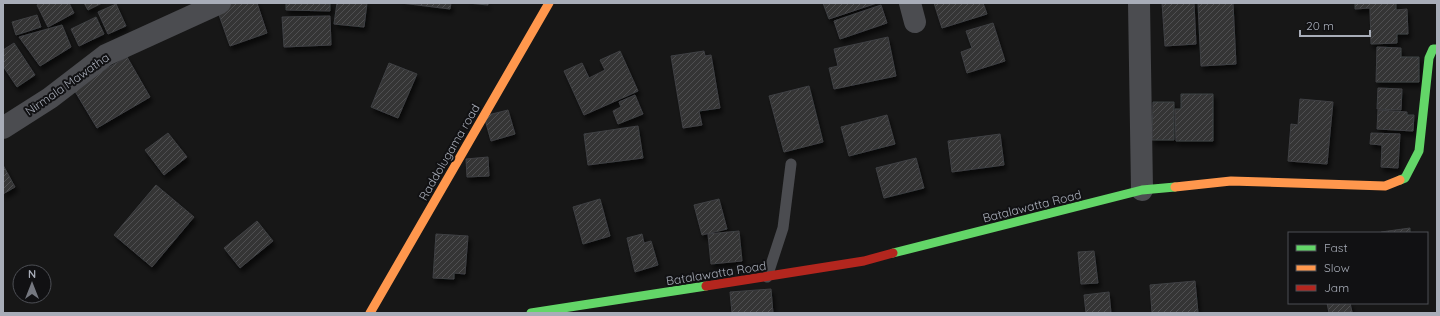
<svg xmlns="http://www.w3.org/2000/svg" width="1440" height="316" viewBox="0 0 1440 316" font-family="Quicksand,sans-serif">
<style>
.building{fill:url(#building-hatch);stroke:#3f4043;filter:url(#shadow)}
.lines{fill:none;stroke-linecap:round;stroke-linejoin:round}
.lane{stroke:#4b4c50;stroke-width:11}
.street{stroke:#4b4c50;stroke-width:22}
.fast{stroke:#63d668;stroke-width:9}
.slow{stroke:#ff974d;stroke-width:9}
.jam{stroke:#b3261e;stroke-width:9}
.labels{text-anchor:middle;dominant-baseline:central;stroke-width:4;stroke-linejoin:round;paint-order:stroke}
.street-label{font-size:12px;fill:#a8adb8;stroke:#111113}
</style>
<defs>
<pattern id="building-hatch" width="6" height="6" patternUnits="userSpaceOnUse"><rect width="6" height="6" fill="#353536"/><path d="M-1 1l2-2M0 6l6-6M5 7l2-2" fill="none" stroke="#4f5051"/></pattern>
<filter id="shadow"><feDropShadow dx="2.5" dy="4.5" stdDeviation="2" flood-color="#0009"/></filter>
</defs>
<rect width="100%" height="100%" fill="#171717"/>
<path class="building" d="M41 3H69L74 13 48 27 37 5Z
M84 3H102L88 10Z
M233 3H257L267 33 230 46 217 9Z
M286 3H330V11L286 10Z
M337 3H367L364 27 334 24Z
M401 3H451L450 9Z
M468 3H488V5Z
M823 3H877L829 19Z
M934 3H983L987 14 942 28Z
M1162 3H1194L1196 44 1165 46Z
M1198 3H1233L1236 64 1201 66Z
M1355 3H1396V10L1407 9 1408 34H1397V43L1371 44 1370 8 1355 9Z
M116 4 126 26 108 34 98 12Z
M881 5 887 23 840 39 834 21Z
M37 15 41 27 16 35 12 22Z
M330 16 331 45 284 47 282 17Z
M96 17 104 34 79 46 71 29Z
M993 23 1005 61 967 73 961 52 972 48 966 31Z
M62 25 71 47 40 66 19 37Z
M888 37 896 76 834 89 829 68 838 66 834 49Z
M14 43 35 75 17 87 3 66V50Z
M1377 47 1401 48V57H1419V82H1376Z
M620 51 638 91 584 115 564 71 582 63 589 78 605 70 600 60Z
M704 51 705 56 711 55 720 108 699 111 702 125 683 128 671 56Z
M127 57 150 97 97 128 73 88Z
M389 63 417 74 398 118 371 107Z
M809 86 823 142 784 152 769 96Z
M1378 88 1402 89 1401 110 1377 109Z
M1181 94H1213V141H1176L1175 109H1181Z
M635 95 643 114 618 124 613 111 621 107 619 102Z
M1300 99 1333 102 1327 164 1288 161 1291 124 1298 125Z
M1153 102H1174V140H1152Z
M508 110 515 134 491 141 484 116Z
M1378 110 1407 112V115H1414L1413 131 1377 129Z
M887 115 895 144 849 156 841 127Z
M638 126 643 158 588 165 584 134Z
M168 133 187 157 164 175 145 150Z
M1371 133 1400 134 1398 168 1381 167 1382 145 1370 144Z
M1000 134 1004 165 952 172 948 141Z
M488 157 489 176 467 177 466 159Z
M916 158 924 188 884 198 876 168Z
M3 165 15 187 3 194Z
M156 185 194 217 152 267 114 235Z
M600 199 610 236 583 244 573 207Z
M719 199 727 229 702 235 694 205Z
M257 221 273 241 240 268 224 248Z
M1410 228V233H1381V232Z
M739 231 742 261 711 264 708 234Z
M436 234 468 236 465 274 454 273V279L433 278Z
M642 234 644 243 651 241 658 265 635 272 627 238Z
M1094 251 1098 283 1081 284 1078 252Z
M1195 281 1198 313H1152L1150 285Z
M771 289 773 313H732L730 292Z
M1109 292 1111 313H1086L1084 295Z
M1327 303H1350L1352 312 1329 313Z"/>
<g class="lines">
<path class="lane" d="M767 277 783 228 791 164"/>
<path class="street" d="M910 3 915 22
M1139 3 1142 190
M3 128 50 98 106 55 220 3"/>
<path class="fast" d="M1400 180 1405 178 1419 151 1429 58 1433 49H1437
M893 253 1142 190 1175 187
M531 313 706 286"/>
<path class="slow" d="M1175 187 1231 181 1385 186 1400 180
M370 313 549 3"/>
<path class="jam" d="M706 286 864 261 893 253"/>
</g>
<g class="labels">
<g class="street-label">
<text transform="translate(67 84) rotate(-35)">Nirmala Mawatha</text>
<text transform="translate(449 152) rotate(-60)">Raddolugama road</text>
<text transform="translate(1032 206) rotate(-14)">Batalawatta Road</text>
<text transform="translate(716 273) rotate(-9)">Batalawatta Road</text>
</g>
</g>
<rect width="1440" height="316" fill="none" stroke="#a8adb8" stroke-width="8"/>
<rect x="1288" y="232" width="140" height="72" fill="#111113" stroke="#4d4f55"/>
<rect x="1296" y="245" width="20" height="6" fill="#63d668" stroke="#4d4f55"/>
<text x="1324" y="252" font-size="12" fill="#a8adb8">Fast</text>
<rect x="1296" y="265" width="20" height="6" fill="#ff974d" stroke="#4d4f55"/>
<text x="1324" y="272" font-size="12" fill="#a8adb8">Slow</text>
<rect x="1296" y="285" width="20" height="6" fill="#b3261e" stroke="#4d4f55"/>
<text x="1324" y="292" font-size="12" fill="#a8adb8">Jam</text>
<g transform="translate(32 284)"><circle r="19" fill="#111113" stroke="#4d4f55"/>
<path d="M0-3L7 15L0 10L-7 15Z" fill="#757880"/>
<text y="-6" font-size="11" font-weight="bold" text-anchor="middle" fill="#a8adb8">N</text>
</g>
<path d="M1300 30v6h70v-6" fill="none" stroke="#a8adb8" stroke-width="2"/>
<text x="1306" y="30" font-size="12" fill="#a8adb8" stroke="#111113" stroke-width="3" paint-order="stroke">20 m</text>
</svg>
